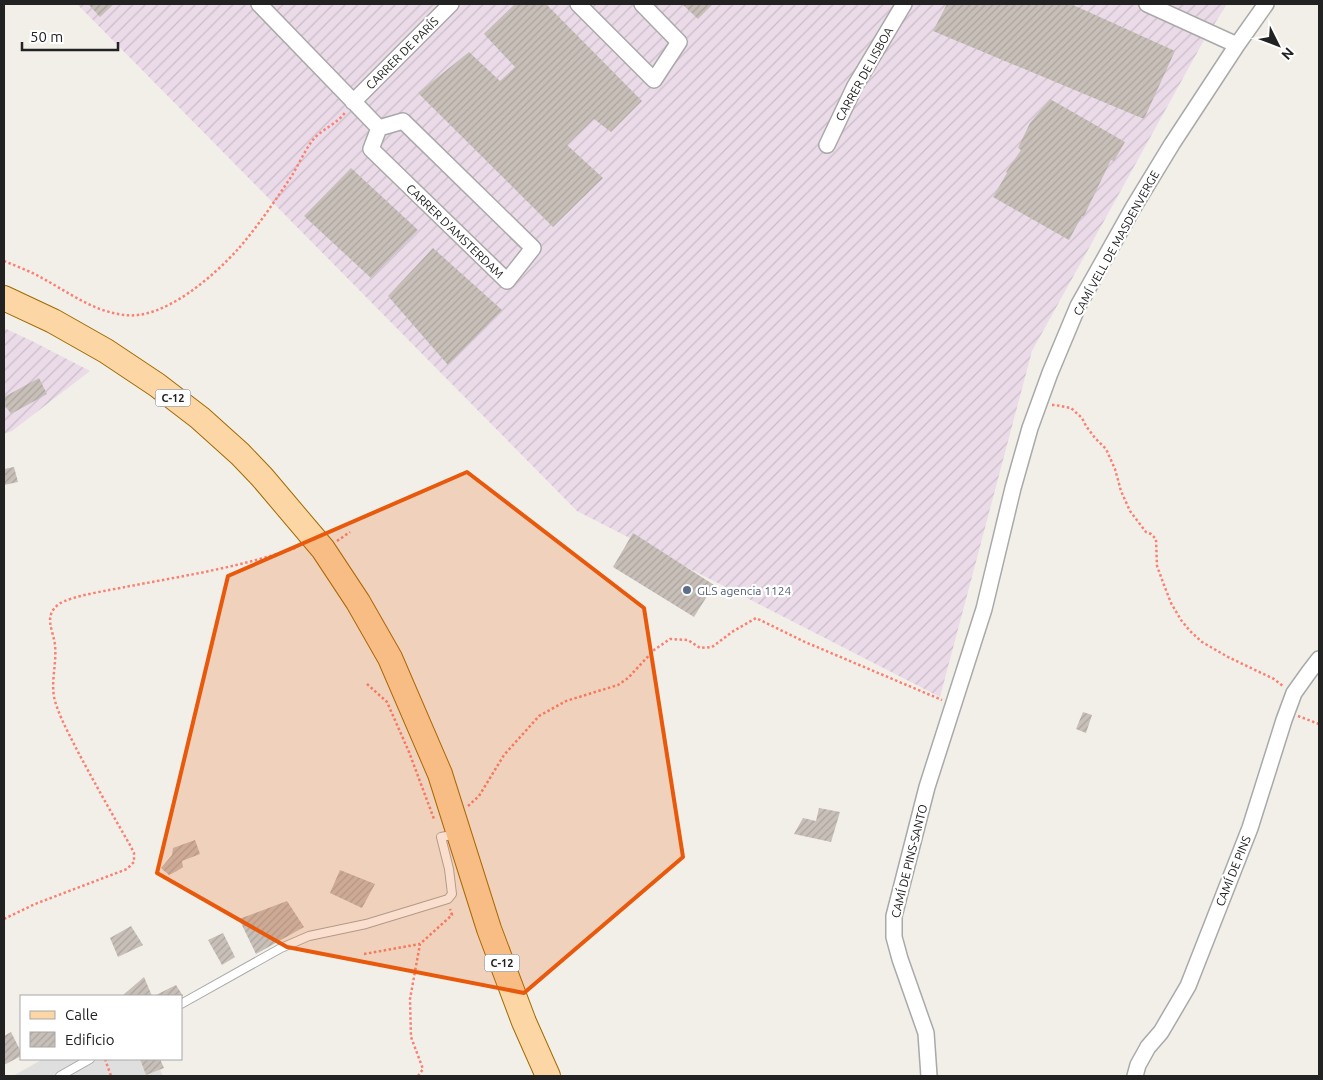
<svg xmlns="http://www.w3.org/2000/svg" width="1323" height="1080" viewBox="0 0 1323 1080" font-family="Ubuntu,sans-serif">
<style>
.residential{fill:#e0dfdf}
.industrial{fill:url(#industrial-furrows)}
.building{fill:url(#building-hatch)}
.lines{fill:none;stroke-linecap:round;stroke-linejoin:round}
.service-casing{stroke:#a9a9a9;stroke-width:10}
.minor-casing{stroke:#a9a9a9;stroke-width:18}
.primary-casing{stroke:#a06b00;stroke-width:26}
.path{stroke:#fa8072;stroke-width:2.5;stroke-dasharray:2.5 2.5;stroke-linecap:butt}
.service{stroke:#fff;stroke-width:8}
.minor{stroke:#fff;stroke-width:15}
.primary{stroke:#fcd6a4;stroke-width:24}
.marked{fill:#e8590c;fill-opacity:0.2;stroke:#e8590c;stroke-width:4;stroke-linejoin:round}
.service-dot{fill:#5c6f8a;stroke:#fff;stroke-width:2}
.labels{text-anchor:middle;dominant-baseline:central;stroke-width:4.5;stroke-linejoin:round;paint-order:stroke}
.shield{fill:#fff;stroke:#646464;stroke-width:1}
.shield-label{font-size:11px;font-weight:bold;fill:#222}
.street-label{font-size:12px;fill:#222;stroke:#fff}
.service-label{font-size:12px;fill:#4e5e75;stroke:#fff;text-anchor:start}
</style>
<defs>
<pattern id="industrial-furrows" width="10" height="10" patternUnits="userSpaceOnUse" patternTransform="scale(1.25)"><rect width="10" height="10" fill="#ebdbe8"/><path d="M-1 1l2-2M0 10L10 0M9 11l2-2" fill="none" stroke="#c9bcc7"/></pattern>
<pattern id="building-hatch" width="6" height="6" patternUnits="userSpaceOnUse" patternTransform="scale(1.25)"><rect width="6" height="6" fill="#c7bfb8"/><path d="M-1 1l2-2M0 6l6-6M5 7l2-2" fill="none" stroke="#aba49e"/></pattern>
</defs>
<rect width="100%" height="100%" fill="#f2efe9"/>
<path class="residential" d="M43 1059H155L163 1076H13Z"/>
<path class="industrial" d="M77 4H1227L1203 42 1032 351 940 697 577 511Z
M4 328 30 340 90 371 12 431 4 434Z"/>
<path class="building" d="M88 4H114L100 17Z
M515 4H546L642 101 611 132 594 119 567 145 603 178 553 227 418 93 469 52 500 81 515 67 484 34Z
M682 4H713L698 19Z
M947 4H1071L1175 51 1144 119 933 31Z
M1050 99 1125 142 1114 161 1111 160 1084 216H1082L1069 240 993 197 1007 173 1006 172 1021 150 1018 148 1030 123Z
M351 168 418 230 371 278 304 216Z
M433 248 502 310 448 365 388 296Z
M39 378 47 394 11 414 4 404V397Z
M14 467 18 482 4 485V469Z
M633 533 714 585 694 617 613 567Z
M1083 712 1092 715 1086 733 1076 729Z
M819 808 840 812 831 842 794 834 803 818 816 821Z
M195 840 200 854 182 861 183 867 177 871 169 875 161 868 172 855 173 848Z
M340 870 375 884 362 908 330 893Z
M287 901 304 927 256 954 239 919Z
M131 926 143 945 118 957 110 938Z
M223 933 235 957 222 965 208 940Z
M144 977 152 996H122Z
M176 985 183 996H154Z
M11 1032 21 1052V1056L4 1065V1036Z
M140 1059H160L164 1068 146 1075Z"/>
<g class="lines">
<defs>
<path id="service" d="M181 1004 281 948 309 936 366 924 448 899 452 894 449 869 441 837 457 834
M60 1076 90 1059"/>
<path id="minor" d="M259 4 379 128
M578 4 654 80 679 42 642 4
M1147 4 1237 45
M353 102 451 4
M403 121 533 248 507 281 371 149 379 128Z
M827 145 855 86 904 4
M929 1076 926 1033 900 959 894 937V916L927 787 984 609 1013 488 1030 428 1050 373 1078 306 1133 208 1172 144 1237 45 1266 4
M1135 1076 1138 1065 1148 1047 1161 1032 1188 986 1250 828 1284 720 1294 693 1309 672 1319 659"/>
<path id="primary" d="M4 298 53 321 106 351 157 385 200 418 240 454 262 477 323 549 358 602 390 658 440 774 489 929 524 1022 548 1076"/>
</defs>
<use href="#service" class="service-casing"/>
<use href="#minor" class="minor-casing"/>
<use href="#primary" class="primary-casing"/>
<path class="path" d="M4 261C16 266 30 271 42 278 68 292 94 312 125 315 164 320 214 276 239 248 258 226 275 201 291 177 298 166 304 152 312 141 321 129 338 124 346 111
M1052 405H1055L1071 408 1082 418 1086 426 1095 438 1106 449 1115 469 1121 491 1130 511 1146 532 1151 534 1156 539 1157 566 1164 585 1171 603 1181 620 1190 631 1202 642 1228 657 1274 679 1284 687
M337 541 350 532
M367 684 387 702 409 752 434 819
M1298 716 1319 724
M468 806 479 796 504 755 539 716 566 701 618 685 628 678 654 650 670 639 688 640 700 648 712 647 732 632 756 618 805 642 942 700
M4 919 35 904 127 869 134 862V853L130 845C112 814 94 782 77 750 69 734 60 718 55 701 50 683 57 664 55 645 53 629 43 616 59 604 70 596 111 590 125 587 183 576 242 567 298 547
M364 954 420 944 452 915 450 909
M105 1059 111 1076
M418 1076 423 1069 411 1037 410 999 420 944"/>
<use href="#service" class="service"/>
<use href="#minor" class="minor"/>
<use href="#primary" class="primary"/>
</g>
<path class="marked" d="M467 472 644 608 683 857 524 993 287 947 157 873 228 576Z"/>
<circle class="service-dot" cx="687" cy="590" r="5"/>
<g class="labels">
<g class="shield">
<rect x="155.5" y="389.5" width="35" height="17" rx="4"/>
<rect x="484.5" y="954.5" width="35" height="17" rx="4"/>
</g>
<g class="shield-label">
<text x="173" y="398">C-12</text>
<text x="502" y="963">C-12</text>
</g>
<g class="street-label">
<text transform="translate(402 53) rotate(-45)">CARRER DE PARÍS</text>
<text transform="translate(864 74) rotate(-61)">CARRER DE LISBOA</text>
<text transform="translate(455 231) rotate(44)">CARRER D'AMSTERDAM</text>
<text transform="translate(1116 243) rotate(-61)">CAMÍ VELL DE MASDENVERGE</text>
<text transform="translate(909 861) rotate(-76)">CAMÍ DE PINS-SANTO</text>
<text transform="translate(1233 871) rotate(-68)">CAMÍ DE PINS</text>
</g>
<g class="service-label">
<text x="697" y="590">GLS agencia 1124</text>
</g>
</g>
<rect width="1323" height="1080" fill="none" stroke="#222222" stroke-width="10"/>
<rect x="20" y="995" width="162" height="65" fill="#ffffff" stroke="#a7a7a7"/>
<rect x="30" y="1011" width="25" height="8" fill="#fcd6a4" stroke="#a7a7a7"/>
<text x="65" y="1020" font-size="15" fill="#222222">Calle</text>
<rect x="30" y="1032" width="25" height="15" fill="url(#building-hatch)" stroke="#a7a7a7"/>
<text x="65" y="1045" font-size="15" fill="#222222">Edificio</text>
<g transform="translate(1278 45) rotate(132)" stroke="#ffffff" stroke-width="4" paint-order="stroke">
<path d="M0-4L9 19L0 12L-9 19Z" fill="#222222"/>
<text y="-8" font-size="14" font-weight="bold" text-anchor="middle" fill="#222222">N</text>
</g>
<path d="M22 42v8h96v-8" fill="none" stroke="#222222" stroke-width="2.5"/>
<text x="30" y="42" font-size="15" fill="#222222" stroke="#ffffff" stroke-width="4" paint-order="stroke">50 m</text>
</svg>
